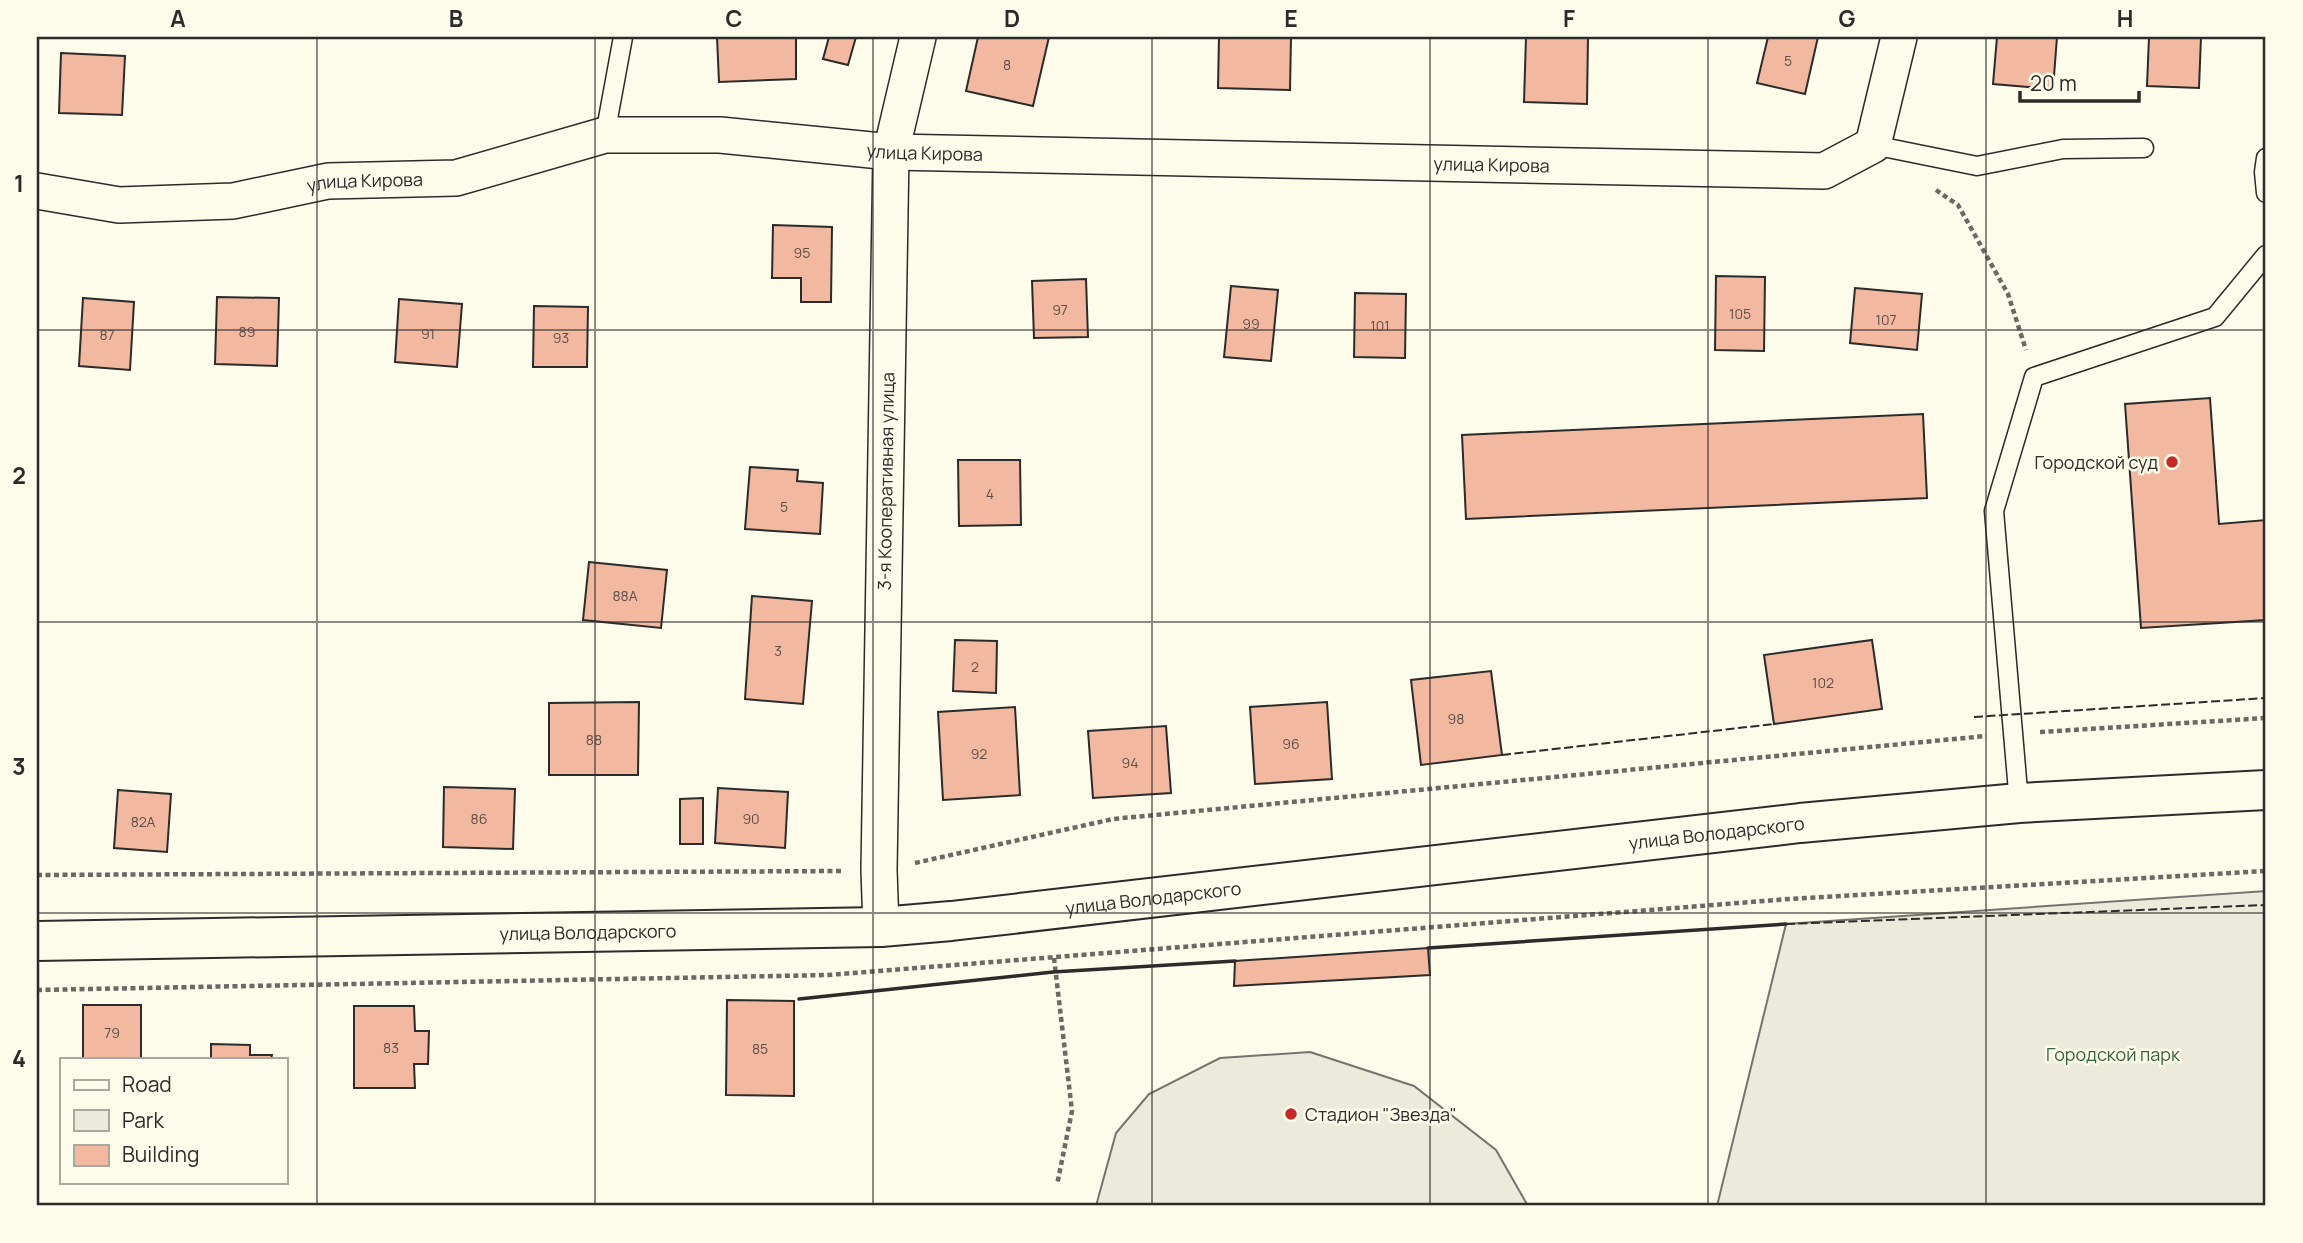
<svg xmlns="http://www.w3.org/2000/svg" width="2303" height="1243" viewBox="0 0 2303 1243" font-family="Manrope,sans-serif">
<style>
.green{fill:#ecebdb;stroke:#74746e;stroke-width:2}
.building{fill:#f2b8a0;stroke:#2b2b2b;stroke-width:2}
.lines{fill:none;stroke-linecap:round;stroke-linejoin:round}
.service-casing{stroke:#2b2b2b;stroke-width:21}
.minor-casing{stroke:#2b2b2b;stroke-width:38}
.tertiary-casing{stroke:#2b2b2b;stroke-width:42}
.path{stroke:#6a6964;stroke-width:4.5;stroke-dasharray:5 3.5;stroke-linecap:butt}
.service{stroke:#fdfbea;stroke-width:18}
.minor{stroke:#fdfbea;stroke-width:35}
.tertiary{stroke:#fdfbea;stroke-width:38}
.fence{stroke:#2b2b2b;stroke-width:2;stroke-dasharray:9 3.5;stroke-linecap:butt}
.wall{stroke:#2b2b2b;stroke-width:3.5}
.grid{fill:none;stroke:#2b2b2b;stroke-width:2;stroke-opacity:0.55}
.poi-dot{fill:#c62828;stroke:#fdfbea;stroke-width:2.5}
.labels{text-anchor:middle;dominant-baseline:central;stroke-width:5;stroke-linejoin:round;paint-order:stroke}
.number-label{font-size:14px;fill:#5d4e48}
.street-label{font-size:18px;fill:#2b2b2b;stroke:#fdfbea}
.poi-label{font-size:18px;fill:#2b2b2b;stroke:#fdfbea;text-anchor:end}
.park-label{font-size:18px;fill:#34623c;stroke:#fdfbea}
.neatline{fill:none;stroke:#2b2b2b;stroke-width:2.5}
.grid-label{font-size:23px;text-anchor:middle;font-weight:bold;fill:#2b2b2b}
</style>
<rect width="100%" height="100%" fill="#fdfbea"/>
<path class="green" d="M2266 891V1206H1717L1786 924Z
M1310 1052 1414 1086 1496 1150 1528 1206H1096L1116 1133 1149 1094 1220 1058Z"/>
<path class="building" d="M717 37H796V79L719 82Z
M829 37H856L848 65 823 59Z
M978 37H1049L1033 106 966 91Z
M1219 37H1291L1290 90 1218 88Z
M1526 37H1588L1587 104 1524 102Z
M1768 37H1818L1805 94 1757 83Z
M1997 37H2057L2053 89 1993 84Z
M2149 37H2201L2199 88 2147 86Z
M61 53 125 56 122 115 59 113Z
M773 225 832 227 831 302H801V278H772Z
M1716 276 1765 277 1764 351 1715 350Z
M1086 279 1088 337 1034 338 1032 281Z
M1231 286 1278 290 1271 361 1224 357Z
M1855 288 1922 294 1917 350 1850 343Z
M1355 293 1406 294 1405 358 1354 357Z
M217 297 279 298 277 366 215 364Z
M83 298 134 302 130 370 79 366Z
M399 299 462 304 457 367 395 362Z
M534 306 588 307 587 367H533Z
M2210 398 2219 524 2266 520V620L2141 628 2125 404Z
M1923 414 1927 498 1466 519 1462 435Z
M958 460H1020L1021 525 959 526Z
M750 467 798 470 797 481 823 483 820 534 745 529Z
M589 562 667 570 661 628 583 620Z
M752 596 812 601 803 704 745 699Z
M955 640 997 641 996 693 953 691Z
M1872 640 1882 709 1774 724 1764 655Z
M1491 671 1502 755 1421 765 1411 680Z
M639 702 638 775H549V703Z
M1327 702 1332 779 1255 784 1250 707Z
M1015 707 1020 795 943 800 938 712Z
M1166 726 1171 793 1093 798 1088 731Z
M444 787 515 789 513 849 443 847Z
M718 788 788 792 785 848 715 843Z
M118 790 171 794 167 852 114 848Z
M703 798V844H680V799Z
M1428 948 1430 975 1234 986 1235 961Z
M727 1000 794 1001V1096L726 1095Z
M83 1005H141V1059H83Z
M354 1006H414L415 1031H429L428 1064H414L415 1088H354Z
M211 1044 250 1045V1055H272L271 1059H211Z"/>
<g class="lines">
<defs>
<path id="service" d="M605 135 623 37
M1873 145 1977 166 2063 149 2144 148
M2266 158 2264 172 2266 193
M2019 803 1994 511 2034 377 2215 317 2266 255"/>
<g id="minor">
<path id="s1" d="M37 191 119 205 233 201 328 181 456 178 605 135H720L891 152 1824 171 1873 145 1899 37"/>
<path id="s2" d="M881 927 879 870 891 152 918 37"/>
</g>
<g id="tertiary">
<path id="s3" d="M37 941 881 927 951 921 1800 823 2019 803 2266 790"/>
</g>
</defs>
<use href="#service" class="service-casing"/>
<use href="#minor" class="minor-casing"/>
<use href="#tertiary" class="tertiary-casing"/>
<path class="path" d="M1936 190 1958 205 2008 294 2026 350
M2040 732 2266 718
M915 863 1113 819 1986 736
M37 875 841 871
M1054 958 1072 1111 1057 1185
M37 990 828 975 1789 899 2266 871"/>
<use href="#service" class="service"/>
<use href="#minor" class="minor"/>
<use href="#tertiary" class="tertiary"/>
<path class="fence" d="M1974 717 2266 698
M1502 755 1774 724
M1786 924 2266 905"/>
<path class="wall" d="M1428 948 1786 924
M799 999 1053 972 1235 961"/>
</g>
<path class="grid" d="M317 37V1206M595 37V1206M873 37V1206M1152 37V1206M1430 37V1206M1708 37V1206M1986 37V1206M37 330H2266M37 622H2266M37 913H2266"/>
<g class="poi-dot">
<circle cx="2172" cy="462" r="7"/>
<circle cx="1291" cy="1114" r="7"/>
</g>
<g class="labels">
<g class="number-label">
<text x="1788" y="60">5</text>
<text x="1007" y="64">8</text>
<text x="802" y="252">95</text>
<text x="1060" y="309">97</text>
<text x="1740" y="313">105</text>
<text x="1886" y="319">107</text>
<text x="1251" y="323">99</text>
<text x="1380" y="325">101</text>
<text x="247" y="331">89</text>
<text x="428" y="333">91</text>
<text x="107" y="334">87</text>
<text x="561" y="337">93</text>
<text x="990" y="493">4</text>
<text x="784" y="506">5</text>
<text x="625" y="595">88А</text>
<text x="778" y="650">3</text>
<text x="975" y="666">2</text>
<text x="1823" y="682">102</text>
<text x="1456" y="718">98</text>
<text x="594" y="739">88</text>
<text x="1291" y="743">96</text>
<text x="979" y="753">92</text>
<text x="1130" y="762">94</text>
<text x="479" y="818">86</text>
<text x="751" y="818">90</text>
<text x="143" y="821">82А</text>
<text x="112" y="1032">79</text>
<text x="391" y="1047">83</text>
<text x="760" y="1048">85</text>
</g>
<g class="street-label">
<text stroke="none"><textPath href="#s1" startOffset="898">улица Кирова</textPath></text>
<text stroke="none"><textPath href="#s1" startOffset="1465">улица Кирова</textPath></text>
<text stroke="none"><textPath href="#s1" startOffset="331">улица Кирова</textPath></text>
<text stroke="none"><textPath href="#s2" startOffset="446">3-я Кооперативная улица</textPath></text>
<text stroke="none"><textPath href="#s3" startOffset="1685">улица Володарского</textPath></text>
<text stroke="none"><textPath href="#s3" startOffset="1118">улица Володарского</textPath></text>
<text stroke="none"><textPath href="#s3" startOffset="551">улица Володарского</textPath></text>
</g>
<g class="poi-label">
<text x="2158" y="462">Городской суд</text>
<text x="1305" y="1114" text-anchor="start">Стадион "Звезда"</text>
</g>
<g class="park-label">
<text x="2113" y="1054">Городской парк</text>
</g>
</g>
<rect width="2303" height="1243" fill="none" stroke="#fdfbea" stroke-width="77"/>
<rect x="60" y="1058" width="228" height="126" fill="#fdfbea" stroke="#a9a89e" stroke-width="2"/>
<rect x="74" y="1080" width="35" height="10" fill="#fdfbea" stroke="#a9a89e" stroke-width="2"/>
<text x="122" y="1092" font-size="21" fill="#2b2b2b">Road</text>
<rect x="74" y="1110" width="35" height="21" fill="#ecebdb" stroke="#a9a89e" stroke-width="2"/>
<text x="122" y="1128" font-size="21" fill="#2b2b2b">Park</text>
<rect x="74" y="1145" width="35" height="21" fill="#f2b8a0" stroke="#a9a89e" stroke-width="2"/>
<text x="122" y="1162" font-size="21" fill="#2b2b2b">Building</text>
<path d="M2020 91v10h119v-10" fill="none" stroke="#2b2b2b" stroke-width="3.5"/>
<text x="2030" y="91" font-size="21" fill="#2b2b2b" stroke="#fdfbea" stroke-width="5" paint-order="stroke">20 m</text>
<rect x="38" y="38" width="2226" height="1166" class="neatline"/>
<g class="grid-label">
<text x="178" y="27">A</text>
<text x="456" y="27">B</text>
<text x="734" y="27">C</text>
<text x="1012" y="27">D</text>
<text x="1291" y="27">E</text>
<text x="1569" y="27">F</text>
<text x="1847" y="27">G</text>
<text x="2125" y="27">H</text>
<text x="19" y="192">1</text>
<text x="19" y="484">2</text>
<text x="19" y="775">3</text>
<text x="19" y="1067">4</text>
</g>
</svg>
